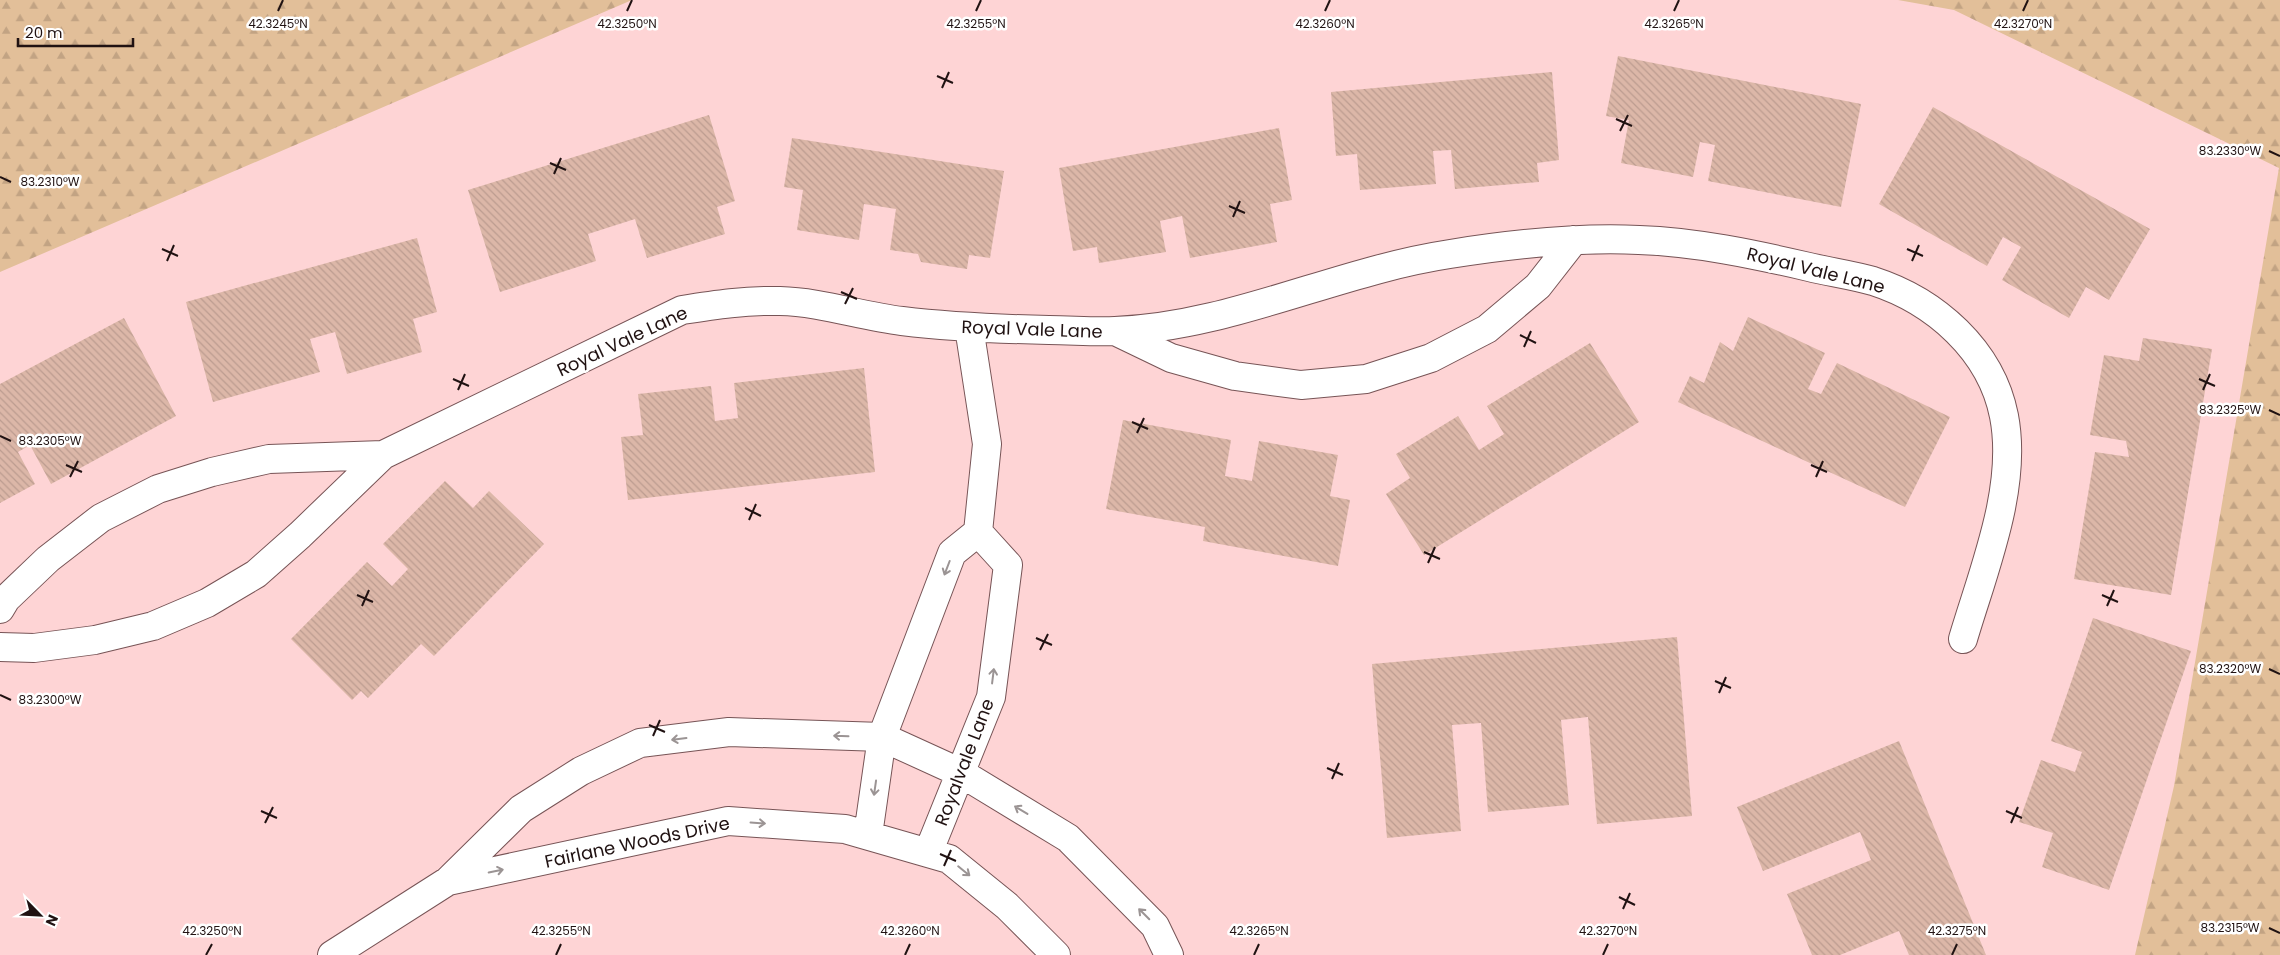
<svg xmlns="http://www.w3.org/2000/svg" width="2280" height="955" viewBox="0 0 2280 955" font-family="Poppins,sans-serif">
<style>
.forest{fill:url(#forest-firs)}
.building{fill:url(#building-back-hatch)}
.lines{fill:none;stroke-linecap:round;stroke-linejoin:round}
.minor-casing{stroke:#775456;stroke-width:30}
.minor{stroke:#fff;stroke-width:28}
.oneway{stroke:#9b9494}
.ticks{fill:none;stroke:#201212;stroke-width:2}
.labels{text-anchor:middle;dominant-baseline:central;stroke-width:5;stroke-linejoin:round;paint-order:stroke}
.street-label{font-size:18px;fill:#201212;stroke:#fff}
.ticks-label{font-size:12px;text-anchor:middle;fill:#201212;stroke:#fff;stroke-width:5;stroke-linejoin:round;paint-order:stroke}
</style>
<defs>
<pattern id="forest-firs" width="22" height="20" patternUnits="userSpaceOnUse" patternTransform="scale(1.25)"><rect width="22" height="20" fill="#e2bf99"/><path d="M5 1l3.5 6h-7zM16 11l3.5 6h-7z" fill="#c2a383"/></pattern>
<pattern id="building-back-hatch" width="6" height="6" patternUnits="userSpaceOnUse" patternTransform="scale(1.25)"><rect width="6" height="6" fill="#dcb7a8"/><path d="M-1 5l2 2M0 0l6 6M5-1l2 2" fill="none" stroke="#bc9c90"/></pattern>
</defs>
<rect width="100%" height="100%" fill="#fed4d5"/>
<path class="forest" d="M0 0H632L0 272Z
M1898 0H2280V955H2135L2174 786 2279 168 1954 10Z"/>
<path class="building" d="M1618 56 1861 104 1841 207 1708 181 1715 145 1700 142 1693 177 1621 163 1629 120 1606 116Z
M1552 72 1559 160 1537 163 1539 182 1455 189 1451 150 1433 151 1436 184 1360 190 1357 154 1336 156 1331 92Z
M1933 107 2150 229 2109 300 2086 287 2069 318 2002 280 2021 247 2003 237 1987 266 1879 204Z
M709 115 735 201 717 207 725 234 647 258 635 219 588 234 596 261 500 292 468 190Z
M1279 128 1292 200 1270 204 1277 242 1190 258 1182 216 1160 221 1166 252 1099 263 1097 247 1073 251 1059 168Z
M792 138 1004 171 990 258 969 255 967 269 921 262 918 254 890 250 896 209 864 204 859 240 797 230 803 190 784 187Z
M417 238 437 312 413 319 422 352 347 374 335 332 310 339 320 372 213 402 186 302Z
M1748 317 1825 353 1808 389 1821 394 1837 363 1950 417 1905 507 1678 402 1690 376 1704 383 1720 342 1733 351Z
M124 318 176 416 51 484 30 445 18 452 35 484 0 503V384Z
M2143 338 2212 349 2171 595 2074 579 2095 452 2129 457 2126 441 2090 435 2104 355 2139 361Z
M1590 343 1639 422 1424 555 1386 494 1410 478 1396 454 1458 416 1479 450 1504 434 1487 406Z
M864 368 875 472 628 500 621 437 643 435 638 394 711 386 715 421 738 418 734 383Z
M1123 420 1231 440 1225 476 1252 481 1259 441 1338 455 1330 496 1350 500 1338 566 1203 541 1205 527 1106 509Z
M445 481 473 508 489 491 544 544 434 656 421 644 368 698 361 691 352 700 291 639 367 562 392 586 408 569 383 544Z
M2093 618 2191 651 2109 890 2042 867 2053 833 2019 822 2041 760 2075 772 2082 752 2051 741Z
M1677 637 1692 816 1597 824 1588 717 1561 720 1569 805 1488 812 1481 723 1452 725 1461 831 1387 838 1372 664Z
M1899 741 1986 955H1909L1899 931 1840 955H1812L1787 894 1871 860 1860 832 1763 871 1737 807Z"/>
<g class="lines">
<defs>
<path id="minor" d="M1117 332 1171 358 1235 376 1301 385 1366 379 1431 358 1487 329 1538 286 1574 240
M0 609 6 599 48 559 101 518 158 489 212 472 269 459 383 455
M0 647 34 648 95 640 153 626 207 603 256 574 300 535 383 455 682 310C714 305 747 300 780 301 821 302 861 316 902 321 951 327 1000 329 1049 330 1071 330 1093 332 1115 331 1230 327 1337 271 1450 254 1512 244 1576 237 1639 240 1696 242 1753 254 1809 267 1830 272 1852 275 1873 281 1935 301 1991 350 2004 416 2018 488 1983 571 1963 639
M868 835 882 737 952 553 978 532 987 444 969 327
M928 853 991 697 1008 565 978 532
M448 881 728 821 845 829 949 859 1007 906 1056 955
M332 955 448 881 521 809 581 771 640 743 729 732 882 737 961 773 1068 838 1155 926 1169 955"/>
</defs>
<use href="#minor" class="minor-casing"/>
<use href="#minor" class="minor"/>
</g>
<defs><path id="oneway-shaft" d="M-6 0H5M1.5-3L5.5 0L1.5 3" fill="none" stroke-width="1.6" stroke-linecap="round" stroke-linejoin="round" transform="scale(1.25)"/></defs>
<g class="oneway">
<use href="#oneway-shaft" transform="translate(947 568) rotate(111)"/>
<use href="#oneway-shaft" transform="translate(993 676) rotate(-83)"/>
<use href="#oneway-shaft" transform="translate(841 736) rotate(-178)"/>
<use href="#oneway-shaft" transform="translate(679 739) rotate(173)"/>
<use href="#oneway-shaft" transform="translate(875 788) rotate(98)"/>
<use href="#oneway-shaft" transform="translate(1021 810) rotate(-149)"/>
<use href="#oneway-shaft" transform="translate(758 823) rotate(4)"/>
<use href="#oneway-shaft" transform="translate(496 871) rotate(-12)"/>
<use href="#oneway-shaft" transform="translate(964 871) rotate(39)"/>
<use href="#oneway-shaft" transform="translate(1144 914) rotate(-135)"/>
</g>
<path class="ticks" d="M278 11 283 0M627 11 632 0M976 11 981 0M1325 11 1330 0M1674 11 1679 0M2023 11 2028 0M937 76 953 83M942 88 949 72M1616 119 1632 126M1620 131 1628 115M2269 151 2280 156M550 163 566 170M554 174 561 158M0 177 11 182M1229 206 1245 213M1233 217 1240 201M162 249 178 256M1907 249 1923 256M167 261 174 245M1912 261 1919 245M841 292 857 299M845 304 853 288M1520 335 1536 343M1524 347 1531 331M453 379 469 386M2199 379 2215 386M458 390 465 374M2203 390 2210 374M2269 410 2280 415M1132 422 1148 429M1137 433 1144 418M0 436 11 441M66 465 82 472M1811 465 1827 472M70 477 78 461M1816 477 1823 461M745 508 761 516M749 520 756 504M1424 552 1440 559M1428 563 1435 547M357 595 373 602M2102 595 2118 602M362 606 369 590M2107 606 2114 590M1036 638 1052 645M1040 650 1048 634M2269 669 2280 674M1715 681 1731 688M1719 693 1726 677M0 695 11 700M649 725 665 732M653 736 660 720M1327 768 1343 775M1332 779 1339 763M261 811 277 818M2006 811 2022 818M265 823 273 807M2011 823 2018 807M940 854 956 861M944 866 951 850M1619 897 1635 905M1623 909 1630 893M2269 928 2280 933M206 955 212 944M556 955 561 944M905 955 910 944M1254 955 1259 944M1603 955 1608 944M1952 955 1957 944"/>
<g class="labels">
<g class="street-label">
<text transform="translate(1816 270) rotate(14)">Royal Vale Lane</text>
<text transform="translate(1032 329) rotate(2)">Royal Vale Lane</text>
<text transform="translate(622 341) rotate(-25)">Royal Vale Lane</text>
<text transform="translate(964 762) rotate(-69)">Royalvale Lane</text>
<text transform="translate(637 842) rotate(-12)">Fairlane Woods Drive</text>
</g>
</g>
<g class="ticks-label">
<text x="278" y="28">42.3245°N</text>
<text x="627" y="28">42.3250°N</text>
<text x="976" y="28">42.3255°N</text>
<text x="1325" y="28">42.3260°N</text>
<text x="1674" y="28">42.3265°N</text>
<text x="2023" y="28">42.3270°N</text>
<text x="2230" y="155">83.2330°W</text>
<text x="50" y="186">83.2310°W</text>
<text x="2230" y="414">83.2325°W</text>
<text x="50" y="445">83.2305°W</text>
<text x="2230" y="673">83.2320°W</text>
<text x="50" y="704">83.2300°W</text>
<text x="2230" y="932">83.2315°W</text>
<text x="212" y="935">42.3250°N</text>
<text x="561" y="935">42.3255°N</text>
<text x="910" y="935">42.3260°N</text>
<text x="1259" y="935">42.3265°N</text>
<text x="1608" y="935">42.3270°N</text>
<text x="1957" y="935">42.3275°N</text>
</g>
<g transform="translate(40 915) rotate(114)" stroke="#ffffff" stroke-width="4" paint-order="stroke">
<path d="M0-4L9 19L0 12L-9 19Z" fill="#201212"/>
<text y="-8" font-size="14" font-weight="bold" text-anchor="middle" fill="#201212">N</text>
</g>
<path d="M18 38v8h115v-8" fill="none" stroke="#201212" stroke-width="2.5"/>
<text x="25" y="38" font-size="15" fill="#201212" stroke="#ffffff" stroke-width="4" paint-order="stroke">20 m</text>
</svg>
